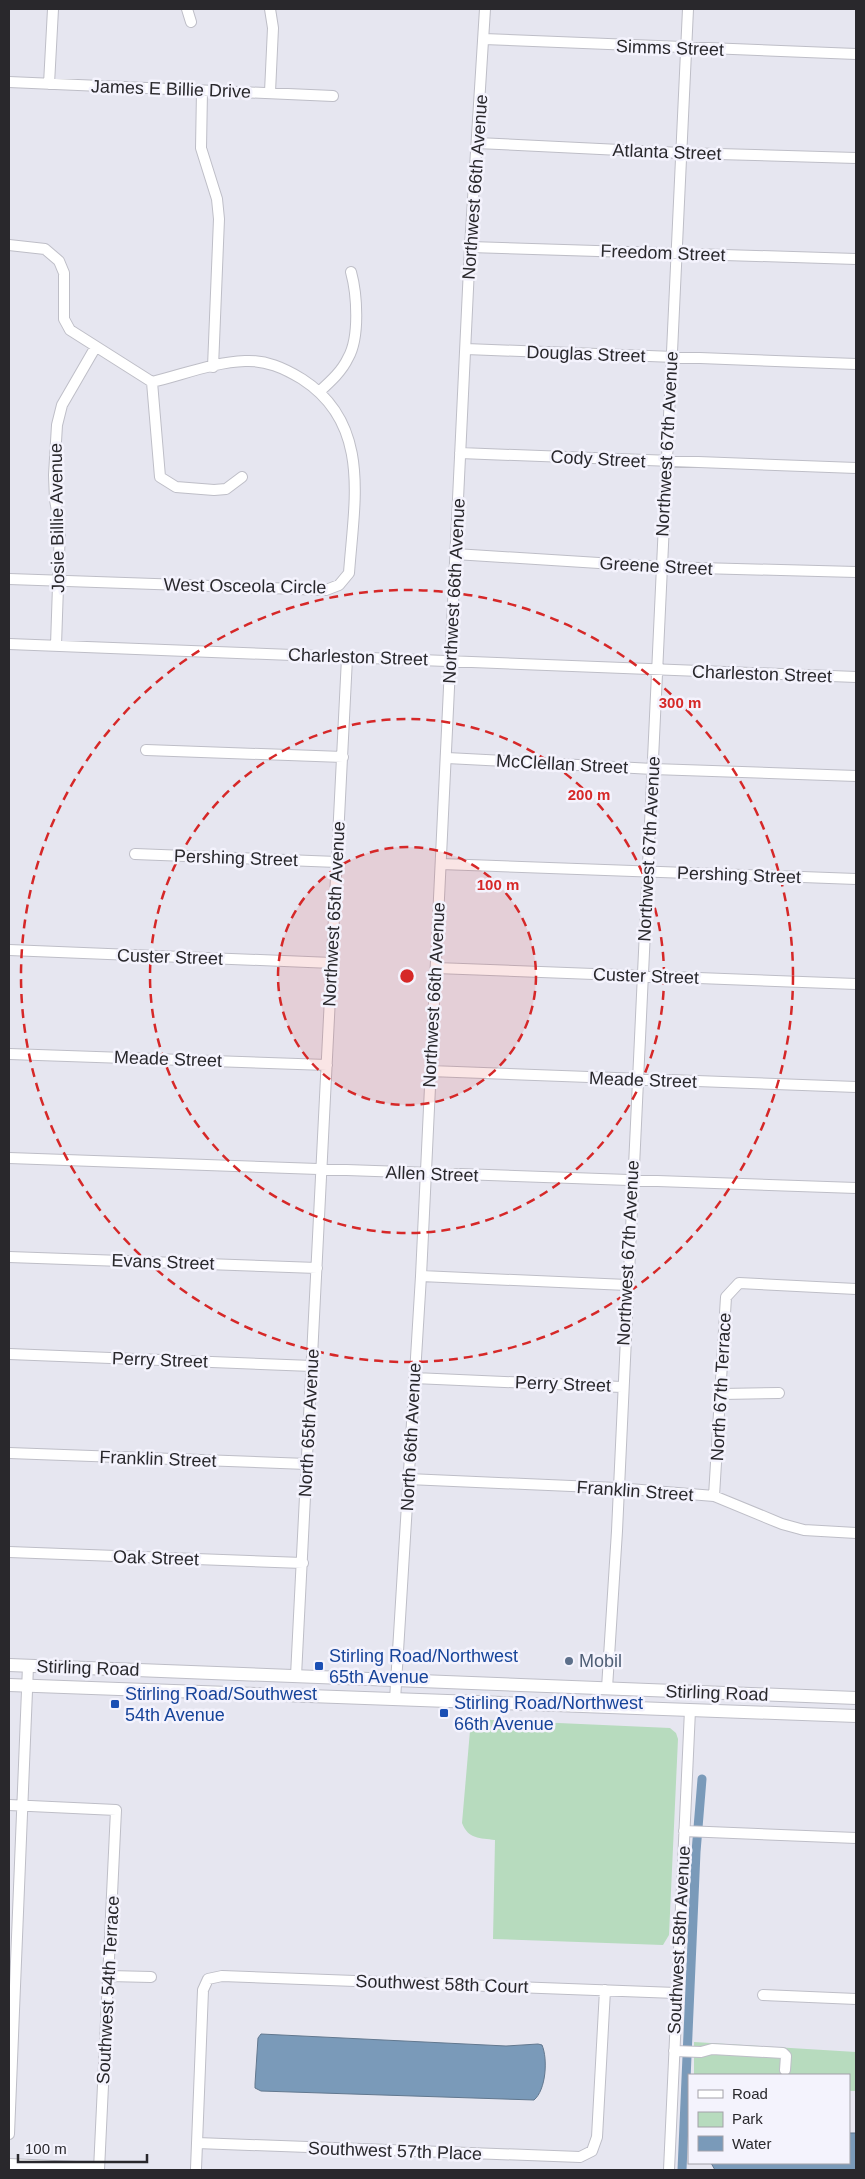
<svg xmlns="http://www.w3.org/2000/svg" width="865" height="2179" viewBox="0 0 865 2179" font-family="Arial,sans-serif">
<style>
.green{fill:#b7dbbe}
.water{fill:#7a9ab9;stroke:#62788f}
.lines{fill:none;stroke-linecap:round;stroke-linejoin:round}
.canal{stroke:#7a9ab9;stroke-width:9}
.minor-casing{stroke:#bebec7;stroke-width:12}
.major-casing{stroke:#bebec7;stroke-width:14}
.minor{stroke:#fff;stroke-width:10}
.major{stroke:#fff;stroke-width:12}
.ring{fill:none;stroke:#d62828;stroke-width:2.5;stroke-dasharray:9 6}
.service-dot{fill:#5c6f8a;stroke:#f4f3fd;stroke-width:2}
.transit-dot{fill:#1a4fb4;stroke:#f4f3fd;stroke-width:2}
.labels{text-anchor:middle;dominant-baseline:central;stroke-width:5;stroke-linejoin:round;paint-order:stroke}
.street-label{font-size:18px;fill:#29282c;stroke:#f4f3fd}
.transit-label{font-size:18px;fill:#164399;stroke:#f4f3fd;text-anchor:start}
.service-label{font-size:18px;fill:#4e5e75;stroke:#f4f3fd;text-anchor:start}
.centre{fill:#d62828;stroke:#f4f3fd;stroke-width:2.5}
.ring-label{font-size:15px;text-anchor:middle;font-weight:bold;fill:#d62828;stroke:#f4f3fd;stroke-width:5;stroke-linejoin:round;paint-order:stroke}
</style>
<rect width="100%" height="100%" fill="#e6e6f0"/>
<path class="green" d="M471 1719 670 1728 676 1733 678 1739 669 1935 663 1945 493 1939 495 1840C480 1838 468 1839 462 1823Z
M694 2042 856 2052V2091H849V2075H694Z"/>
<path class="water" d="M261 2034 506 2046 538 2044 542 2045C548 2059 546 2090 534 2100L261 2091 255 2088V2084L258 2038Z
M849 2133H856V2170H715L711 2163H849Z"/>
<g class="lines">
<path class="canal" d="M682 2170 696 1852 702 1779"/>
<defs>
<path id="minor" d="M187 9 191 22
M484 39 856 54
M9 82 333 96
M49 84 53 9
M202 91 201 148 217 199 219 219 213 367
M270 92 273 28 270 9
M477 143 681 153 856 158
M9 245 45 249 59 261 64 273V319L70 330 152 382C182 375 214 362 245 361 266 360 284 368 302 379 372 424 354 502 349 573L339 585 326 590 9 579
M470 247 856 259
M466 349 856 364
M152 382 160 477 176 487 214 490 226 489 242 477
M320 391C331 381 342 371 348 358 360 337 357 294 351 272
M460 453 856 468
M455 554 662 567 856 572
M9 644 856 677
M56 645 60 527 55 500 54 475 57 425 62 405 95 348
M146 750 343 757
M447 758 653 769 856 776
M135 854 337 862
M441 864 856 879
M9 950 332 963
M436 968 856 984
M9 1054 327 1065
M430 1071 856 1087
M9 1158 856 1188
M9 1257 317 1268
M421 1276 627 1285
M9 1354 312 1366
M414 1378 622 1387
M722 1394 779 1393
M9 1453 307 1464
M408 1479 617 1488 714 1496 782 1524 804 1530 856 1533
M714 1496 726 1297 739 1283 856 1289
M9 1552 303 1563
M296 1676 347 658
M607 1688 617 1531 688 9
M395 1700 421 1276 470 247 485 9
M9 1805 116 1810 99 2170
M684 1831 856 1838
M109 1976 151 1977
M763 1995 856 1999
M674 2051 701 2052 712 2049 783 2053 786 2056 785 2070
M9 2134 28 1666
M197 2143 580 2157 592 2151 597 2137 605 1990
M9 2164 99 2168
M196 2169 203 1990 208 1979 222 1976 676 1993
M669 2170 690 1710"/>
<path id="major" d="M9 1665 856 1698
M9 1685 856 1716"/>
</defs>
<use href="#minor" class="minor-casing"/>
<use href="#major" class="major-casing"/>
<use href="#minor" class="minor"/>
<use href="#major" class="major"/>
</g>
<circle cx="407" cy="976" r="129" fill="#d62828" fill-opacity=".12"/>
<g class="ring">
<circle cx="407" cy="976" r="129"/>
<circle cx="407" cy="976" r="257"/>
<circle cx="407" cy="976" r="386"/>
</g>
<circle class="service-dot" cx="569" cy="1661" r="5"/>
<g class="transit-dot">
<rect x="314" y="1661" width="10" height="10" rx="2.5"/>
<rect x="110" y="1699" width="10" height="10" rx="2.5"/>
<rect x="439" y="1708" width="10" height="10" rx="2.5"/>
</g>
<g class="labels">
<g class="street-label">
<text transform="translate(670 48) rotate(2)">Simms Street</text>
<text transform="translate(171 89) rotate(2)">James E Billie Drive</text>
<text transform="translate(667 152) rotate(2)">Atlanta Street</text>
<text transform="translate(475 187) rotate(-86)">Northwest 66th Avenue</text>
<text transform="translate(663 253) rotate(2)">Freedom Street</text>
<text transform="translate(586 354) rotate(2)">Douglas Street</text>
<text transform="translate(667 444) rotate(-87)">Northwest 67th Avenue</text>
<text transform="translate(598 459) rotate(3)">Cody Street</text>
<text transform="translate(57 518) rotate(-91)">Josie Billie Avenue</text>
<text transform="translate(656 566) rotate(3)">Greene Street</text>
<text transform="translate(245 586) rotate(1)">West Osceola Circle</text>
<text transform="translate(454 591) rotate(-87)">Northwest 66th Avenue</text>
<text transform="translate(358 657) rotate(2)">Charleston Street</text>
<text transform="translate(762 674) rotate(2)">Charleston Street</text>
<text transform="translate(562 764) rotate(3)">McClellan Street</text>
<text transform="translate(649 849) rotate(-87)">Northwest 67th Avenue</text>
<text transform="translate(236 858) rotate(2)">Pershing Street</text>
<text transform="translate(739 875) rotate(2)">Pershing Street</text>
<text transform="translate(334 914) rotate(-87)">Northwest 65th Avenue</text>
<text transform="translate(170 957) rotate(2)">Custer Street</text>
<text transform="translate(646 976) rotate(2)">Custer Street</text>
<text transform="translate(434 995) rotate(-87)">Northwest 66th Avenue</text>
<text transform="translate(168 1059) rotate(2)">Meade Street</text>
<text transform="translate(643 1080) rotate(2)">Meade Street</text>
<text transform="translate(432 1174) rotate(2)">Allen Street</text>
<text transform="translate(628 1253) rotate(-87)">Northwest 67th Avenue</text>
<text transform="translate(163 1262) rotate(2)">Evans Street</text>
<text transform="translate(160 1360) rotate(2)">Perry Street</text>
<text transform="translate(563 1384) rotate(2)">Perry Street</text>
<text transform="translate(721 1387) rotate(-87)">North 67th Terrace</text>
<text transform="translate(309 1423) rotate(-87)">North 65th Avenue</text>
<text transform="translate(411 1437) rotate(-87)">North 66th Avenue</text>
<text transform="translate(158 1459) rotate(2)">Franklin Street</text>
<text transform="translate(635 1491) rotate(4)">Franklin Street</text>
<text transform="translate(156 1558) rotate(2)">Oak Street</text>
<text transform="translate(88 1668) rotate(2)">Stirling Road</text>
<text transform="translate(717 1693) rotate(2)">Stirling Road</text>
<text transform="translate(679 1940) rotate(-87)">Southwest 58th Avenue</text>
<text transform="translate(442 1984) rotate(2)">Southwest 58th Court</text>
<text transform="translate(108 1990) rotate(-87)">Southwest 54th Terrace</text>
<text transform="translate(395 2151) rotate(2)">Southwest 57th Place</text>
</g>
<g class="transit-label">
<text x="329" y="1656">Stirling Road/Northwest<tspan x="329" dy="21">65th Avenue</tspan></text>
<text x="125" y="1694">Stirling Road/Southwest<tspan x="125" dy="21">54th Avenue</tspan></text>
<text x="454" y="1703">Stirling Road/Northwest<tspan x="454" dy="21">66th Avenue</tspan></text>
</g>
<g class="service-label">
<text x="579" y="1661">Mobil</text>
</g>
</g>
<circle cx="407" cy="976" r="8" class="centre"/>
<g class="ring-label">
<text x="680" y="708">300 m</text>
<text x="589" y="800">200 m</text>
<text x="498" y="890">100 m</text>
</g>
<rect width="865" height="2179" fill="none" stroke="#29282c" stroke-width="20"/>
<rect x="688" y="2074" width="162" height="90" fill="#f4f3fd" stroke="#a3a2a9"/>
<rect x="698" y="2090" width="25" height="8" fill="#ffffff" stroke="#a3a2a9"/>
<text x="732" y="2099" font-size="15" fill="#29282c">Road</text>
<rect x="698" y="2112" width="25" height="15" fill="#b7dbbe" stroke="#a3a2a9"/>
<text x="732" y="2124" font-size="15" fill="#29282c">Park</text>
<rect x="698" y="2136" width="25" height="15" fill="#7a9ab9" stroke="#a3a2a9"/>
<text x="732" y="2149" font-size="15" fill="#29282c">Water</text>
<path d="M18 2154v8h129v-8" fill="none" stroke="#29282c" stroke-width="2.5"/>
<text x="25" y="2154" font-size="15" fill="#29282c" stroke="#f4f3fd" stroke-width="4" paint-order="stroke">100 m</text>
</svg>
